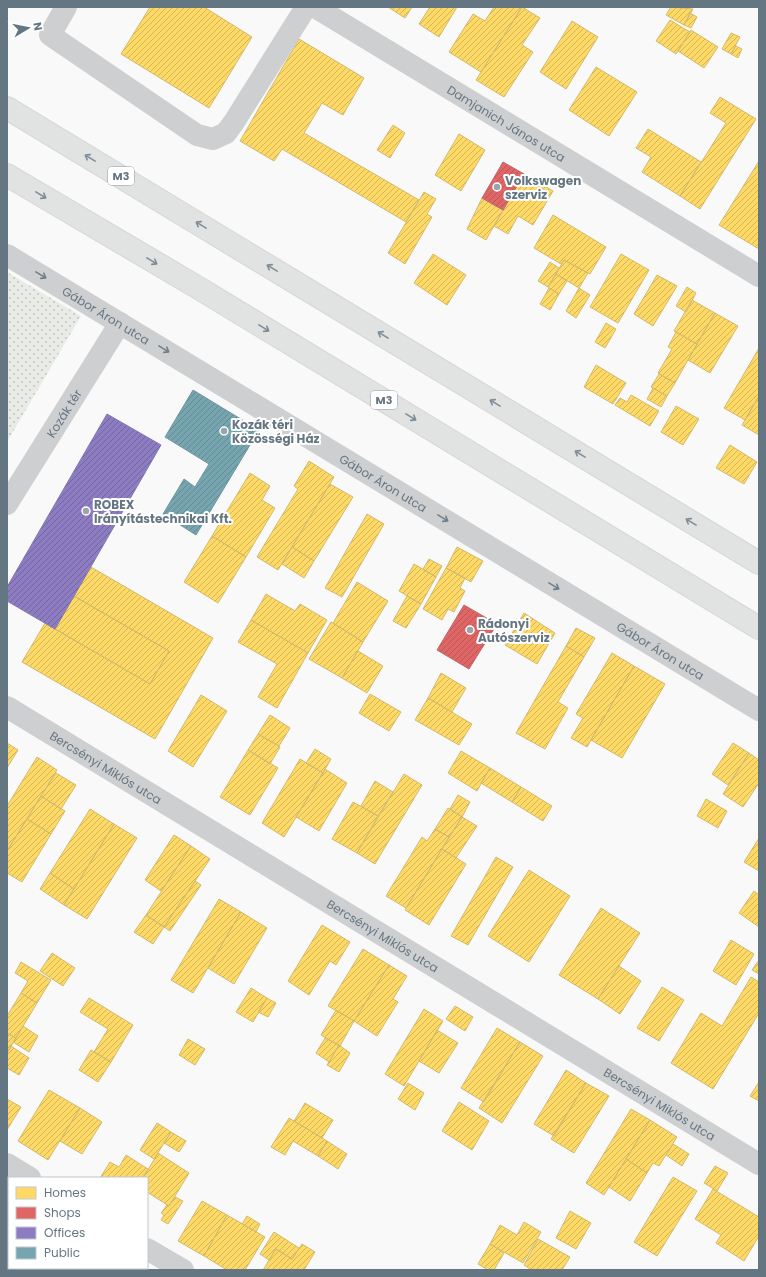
<svg xmlns="http://www.w3.org/2000/svg" width="766" height="1277" viewBox="0 0 766 1277" font-family="Poppins,sans-serif">
<style>
.grass{fill:url(#grass-dots)}
.homes{fill:url(#homes-hatch);stroke:#d1bb6f}
.shops{fill:url(#shops-hatch);stroke:#bb6b6f}
.offices{fill:url(#offices-hatch);stroke:#827ab0}
.public{fill:url(#public-hatch);stroke:#7197a2}
.lines{fill:none;stroke-linecap:round;stroke-linejoin:round}
.primary-casing{stroke:#d5d6d7;stroke-width:24}
.street{stroke:#cecfd0;stroke-width:22}
.primary{stroke:#e1e2e2;stroke-width:22}
.oneway{stroke:#7e8c96}
.oneway2{stroke:#707f8b}
.poi-dot{fill:#99a4ac;stroke:#fff;stroke-width:1.5}
.labels{text-anchor:middle;dominant-baseline:central;stroke-width:4;stroke-linejoin:round;paint-order:stroke}
.shield{fill:#fff;stroke:#939fa8;stroke-width:1}
.shield-label{font-size:11px;font-weight:bold;fill:#657683}
.street-label{font-size:12px;fill:#657683;stroke:#fff}
.poi-label{font-size:12px;font-weight:bold;fill:#657683;stroke:#fff;text-anchor:start}
</style>
<defs>
<pattern id="grass-dots" width="8" height="8" patternUnits="userSpaceOnUse"><rect width="8" height="8" fill="#e8ebe6"/><path d="M2 2h.1M6 6h.1" fill="none" stroke="#c0c3c0" stroke-width="1.8" stroke-linecap="round"/></pattern>
<pattern id="homes-hatch" width="6" height="6" patternUnits="userSpaceOnUse"><rect width="6" height="6" fill="#ffd966"/><path d="M-1 1l2-2M0 6l6-6M5 7l2-2" fill="none" stroke="#d2b559"/></pattern>
<pattern id="shops-hatch" width="6" height="6" patternUnits="userSpaceOnUse"><rect width="6" height="6" fill="#e06666"/><path d="M-1 1l2-2M0 6l6-6M5 7l2-2" fill="none" stroke="#b95959"/></pattern>
<pattern id="offices-hatch" width="6" height="6" patternUnits="userSpaceOnUse"><rect width="6" height="6" fill="#8e7cc3"/><path d="M-1 1l2-2M0 6l6-6M5 7l2-2" fill="none" stroke="#72669c"/></pattern>
<pattern id="public-hatch" width="6" height="6" patternUnits="userSpaceOnUse"><rect width="6" height="6" fill="#76a5af"/><path d="M-1 1l2-2M0 6l6-6M5 7l2-2" fill="none" stroke="#648b94"/></pattern>
</defs>
<rect width="100%" height="100%" fill="#f9f9f9"/>
<path class="grass" d="M7 272 81 316 7 442Z"/>
<path class="homes" d="M150 7H204L252 37 209 108 121 54Z
M388 7H412L405 18Z
M430 7H457L439 37 419 24Z
M494 7H522L481 72 449 52 473 14 485 21Z
M522 7 540 18 522 45 533 52 504 97 476 80Z
M671 7 693 9 684 25 666 15Z
M690 13 697 17 691 28 684 25Z
M670 20 690 32 676 54 656 41Z
M572 21 598 37 566 89 540 72Z
M691 30 718 47 704 68 678 51Z
M731 33 740 37 731 54 722 49Z
M299 39 364 78 343 115 322 103 304 133 419 200 406 222 282 149 274 161 240 141Z
M736 46 742 49 738 58 731 54Z
M596 67 637 92 609 136 569 110Z
M720 97 756 119 700 209 680 196 726 123 710 113Z
M393 125 405 133 390 158 377 150Z
M648 129 701 162 680 196 642 172 651 157 636 148Z
M459 134 485 150 461 191 435 175Z
M759 161V249L719 225Z
M524 174 553 191 533 225 518 216 508 234 494 226Z
M424 192 436 199 427 214 432 217 405 264 388 253Z
M482 198 503 210 486 240 467 229Z
M553 215 606 247 590 274 564 260 561 264 534 248Z
M433 254 466 275 447 305 414 283Z
M621 254 649 270 618 323 590 307Z
M564 260 588 273 579 288 556 274Z
M550 262 559 268 548 287 538 281Z
M556 274 567 281 559 294 548 287Z
M657 275 677 286 653 326 634 314Z
M687 287 696 293 686 312 676 306Z
M549 288 559 294 550 310 540 304Z
M579 288 590 295 576 318 566 311Z
M692 300 715 313 697 344 674 331Z
M715 313 738 326 710 373 688 360Z
M606 323 616 329 605 348 595 342Z
M676 332 697 344 675 383 658 373 672 349 668 347Z
M759 348V396L745 420 724 408Z
M596 365 626 383 613 404 584 387Z
M659 374 675 383 667 396 651 387Z
M653 388 667 396 661 407 647 399Z
M631 395 659 411 650 426 615 405 620 398 627 402Z
M759 396V435L742 425Z
M676 406 699 419 683 445 661 432Z
M730 445 757 462 744 484 716 468Z
M309 461 334 477 278 570 257 557 298 489 294 486Z
M250 473 270 486 262 500 275 508 246 557 212 536Z
M330 484 353 497 314 561 292 547Z
M367 514 384 524 342 597 325 588Z
M212 536 246 557 218 603 184 582Z
M292 547 314 561 304 578 282 564Z
M457 547 483 561 471 582 446 568Z
M429 559 442 566 436 577 423 569Z
M414 564 436 577 421 604 399 591Z
M91 567 213 638 155 739 22 662 45 623 150 684 169 651 74 596Z
M446 568 465 578 460 588 465 591 454 612 448 609 442 620 423 609Z
M357 582 388 601 363 642 333 623Z
M266 594 295 611 300 604 327 620 308 653 251 620Z
M74 596 169 651 150 684 55 629Z
M407 596 421 604 406 628 393 621Z
M524 613 555 633 537 664 505 645Z
M251 620 308 653 277 708 258 697 277 664 238 642Z
M331 622 363 642 342 678 309 659Z
M576 628 595 638 584 657 566 646Z
M566 646 584 657 558 702 568 708 545 749 516 733Z
M358 651 383 666 367 693 342 678Z
M612 653 634 666 587 747 571 738 583 718 576 714Z
M634 666 665 684 622 758 591 740Z
M441 673 466 688 452 712 428 698Z
M370 694 401 712 389 731 359 713Z
M201 695 227 711 193 767 168 751Z
M428 698 472 724 459 745 415 720Z
M270 715 290 728 279 746 258 734Z
M258 734 280 747 270 764 248 750Z
M7 743 18 750 7 768Z
M733 743 749 753 728 785 712 774Z
M315 749 331 759 323 773 306 763Z
M248 750 278 768 250 815 220 797Z
M461 751 490 768 477 791 448 773Z
M749 753 759 760V783L743 807 723 794Z
M37 757 57 770 7 851V806Z
M300 759 323 773 284 837 262 823Z
M490 768 521 787 512 802 481 783Z
M325 769 347 783 319 831 296 817Z
M56 773 76 785 61 809 41 796Z
M404 774 422 785 375 864 357 853Z
M375 781 393 792 378 816 361 806Z
M521 787 552 806 543 821 512 802Z
M458 795 470 802 462 817 450 809Z
M41 796 65 811 51 834 27 819Z
M706 799 727 811 718 828 697 816Z
M353 802 378 816 357 853 332 839Z
M448 808 462 817 449 837 435 829Z
M90 809 114 824 74 889 50 873Z
M462 817 477 826 456 858 442 849Z
M27 819 51 834 22 882 7 873V851Z
M114 824 137 838 87 919 64 905Z
M435 829 449 837 406 908 386 896 422 837 427 841Z
M174 835 191 846 161 891 145 880Z
M759 838V871L744 862Z
M191 846 210 859 164 927 146 915Z
M442 849 466 864 429 925 405 910Z
M496 857 513 867 468 945 451 936Z
M529 870 570 896 529 962 488 936Z
M50 873 74 889 64 905 40 889Z
M195 881 201 885 170 931 164 927Z
M754 891 759 895V927L739 913Z
M219 899 241 912 193 993 171 980Z
M601 908 640 933 598 999 559 975Z
M241 912 267 928 234 984 208 968Z
M146 915 164 927 153 944 134 932Z
M322 925 350 942 336 965 330 961 309 995 288 981Z
M731 940 754 954 736 985 713 971Z
M363 949 389 965 354 1021 328 1006Z
M52 953 75 968 63 986 40 971Z
M759 960V974L752 970Z
M21 962 51 980 37 1003 21 993 28 981 15 973Z
M389 965 407 976 393 999 398 1002 377 1036 354 1021Z
M619 966 641 981 620 1014 598 999Z
M751 977 759 982V1013L713 1089 671 1063 701 1013 722 1026Z
M662 987 684 1000 659 1041 637 1028Z
M251 988 267 998 253 1022 236 1012Z
M21 993 37 1003 16 1038 7 1033V1016Z
M89 998 133 1025 111 1062 94 1052 108 1029 80 1012Z
M267 998 276 1003 268 1017 258 1012Z
M455 1006 473 1017 465 1031 446 1019Z
M424 1009 443 1021 404 1086 385 1074Z
M336 1010 354 1021 340 1046 321 1035Z
M23 1026 38 1036 29 1052 13 1042Z
M497 1028 520 1042 484 1102 461 1088Z
M437 1030 458 1043 439 1073 419 1061Z
M7 1033 16 1038 7 1053Z
M325 1038 339 1045 329 1062 316 1053Z
M188 1039 205 1049 195 1065 179 1055Z
M520 1042 543 1056 502 1123 479 1108Z
M339 1045 350 1053 339 1072 327 1065Z
M11 1046 29 1058 19 1075 7 1068V1053Z
M91 1050 111 1062 98 1082 79 1070Z
M566 1070 586 1083 554 1136 534 1124Z
M759 1082V1101L750 1096Z
M408 1083 424 1093 415 1110 398 1099Z
M586 1083 609 1096 574 1153 551 1139Z
M49 1090 80 1108 48 1160 18 1141Z
M7 1099 21 1107 7 1130Z
M459 1102 489 1121 472 1150 442 1131Z
M305 1103 333 1120 322 1138 294 1121Z
M80 1108 102 1122 82 1154 60 1141Z
M631 1109 650 1120 604 1195 586 1183Z
M289 1118 327 1141 318 1156 293 1141 285 1155 271 1147Z
M650 1120 677 1137 659 1166 653 1163 647 1173 626 1159Z
M157 1123 171 1132 154 1159 140 1150Z
M171 1132 186 1141 179 1152 164 1143Z
M327 1141 347 1154 338 1169 318 1156Z
M673 1144 689 1154 682 1166 666 1155Z
M158 1153 189 1173 169 1206 147 1192V1178H143Z
M126 1155 148 1169 142 1178H100L110 1162 119 1167Z
M626 1159 647 1173 630 1201 609 1187Z
M715 1166 728 1173 717 1191 704 1183Z
M673 1177 697 1191 657 1256 634 1242Z
M7 1188 9 1189V1224L7 1228Z
M713 1189 759 1217V1236L744 1261 716 1243 721 1235 695 1219Z
M175 1197 183 1201 168 1224 161 1220 164 1215 161 1213 167 1205 169 1206Z
M202 1201 227 1215 204 1256 178 1241Z
M570 1211 591 1223 576 1249 556 1238Z
M227 1215 265 1237 245 1270H227L204 1256Z
M247 1216 260 1224 256 1232 242 1224Z
M524 1222 541 1232 523 1263 490 1244 500 1225 517 1235Z
M9 1224V1260L7 1258V1228Z
M274 1232 299 1248 292 1259 276 1249 269 1260 260 1254Z
M538 1239 570 1257 562 1270H532L524 1265Z
M302 1244 315 1252 304 1270H263L276 1249 292 1259Z
M490 1244 504 1253 494 1270H488L478 1264Z
M61 1268H89L88 1270H60Z
M89 1268H120L119 1270H88Z"/>
<path class="shops" d="M503 162 524 174 503 210 482 198Z
M464 605 497 624 469 669 437 650Z"/>
<path class="offices" d="M107 414 161 445 55 629 7 601V587Z"/>
<path class="public" d="M193 390 259 430 196 535 163 514 184 479 195 487 209 464 165 437Z"/>
<g class="lines">
<defs>
<path id="primary" d="M7 108 759 563
M7 175 197 287 759 628"/>
</defs>
<use href="#primary" class="primary-casing"/>
<g class="street">
<path d="M66 7 50 35 197 135 213 139 226 133 234 122 306 7"/>
<path id="s1" d="M315 7 759 276"/>
<path id="s2" d="M7 255 759 710"/>
<path id="s3" d="M7 504 120 323"/>
<path id="s4" d="M7 707 759 1164"/>
<path d="M7 1164 30 1178"/>
<path d="M147 1249 183 1270"/>
</g>
<use href="#primary" class="primary"/>
</g>
<defs><path id="oneway-shaft" d="M-6 0H5M1.5-3L5.5 0L1.5 3" fill="none" stroke-width="1.6" stroke-linecap="round" stroke-linejoin="round"/></defs>
<g class="oneway">
<use href="#oneway-shaft" transform="translate(90 158) rotate(-149)"/>
<use href="#oneway-shaft" transform="translate(41 195) rotate(31)"/>
<use href="#oneway-shaft" transform="translate(201 225) rotate(-149)"/>
<use href="#oneway-shaft" transform="translate(152 261) rotate(31)"/>
<use href="#oneway-shaft" transform="translate(272 268) rotate(-149)"/>
<use href="#oneway-shaft" transform="translate(264 328) rotate(31)"/>
<use href="#oneway-shaft" transform="translate(383 335) rotate(-149)"/>
<use href="#oneway-shaft" transform="translate(495 403) rotate(-149)"/>
<use href="#oneway-shaft" transform="translate(411 417) rotate(31)"/>
<use href="#oneway-shaft" transform="translate(580 454) rotate(-149)"/>
<use href="#oneway-shaft" transform="translate(691 522) rotate(-149)"/>
</g>
<g class="oneway2">
<use href="#oneway-shaft" transform="translate(41 275) rotate(31)"/>
<use href="#oneway-shaft" transform="translate(164 349) rotate(31)"/>
<use href="#oneway-shaft" transform="translate(443 518) rotate(31)"/>
<use href="#oneway-shaft" transform="translate(554 586) rotate(31)"/>
</g>
<g class="poi-dot">
<circle cx="497" cy="187" r="4"/>
<circle cx="224" cy="431" r="4"/>
<circle cx="86" cy="511" r="4"/>
<circle cx="470" cy="630" r="4"/>
</g>
<g class="labels">
<g class="shield">
<rect x="108" y="167" width="26" height="18" rx="3"/>
<rect x="371" y="391" width="26" height="18" rx="3"/>
</g>
<g class="shield-label">
<text x="121" y="176">M3</text>
<text x="384" y="400">M3</text>
</g>
<g class="street-label">
<text stroke="none"><textPath href="#s1" startOffset="224">Damjanich János utca</textPath></text>
<text stroke="none"><textPath href="#s2" startOffset="116">Gábor Áron utca</textPath></text>
<text stroke="none"><textPath href="#s3" startOffset="107">Kozák tér</textPath></text>
<text stroke="none"><textPath href="#s2" startOffset="440">Gábor Áron utca</textPath></text>
<text stroke="none"><textPath href="#s2" startOffset="764">Gábor Áron utca</textPath></text>
<text stroke="none"><textPath href="#s4" startOffset="116">Bercsényi Miklós utca</textPath></text>
<text stroke="none"><textPath href="#s4" startOffset="440">Bercsényi Miklós utca</textPath></text>
<text stroke="none"><textPath href="#s4" startOffset="764">Bercsényi Miklós utca</textPath></text>
</g>
<g class="poi-label">
<text x="505" y="180">Volkswagen<tspan x="505" dy="14">szerviz</tspan></text>
<text x="232" y="424">Kozák téri<tspan x="232" dy="14">Közösségi Ház</tspan></text>
<text x="94" y="504">ROBEX<tspan x="94" dy="14">Irányítástechnikai Kft.</tspan></text>
<text x="478" y="623">Rádonyi<tspan x="478" dy="14">Autószerviz</tspan></text>
</g>
</g>
<rect width="766" height="1277" fill="none" stroke="#657683" stroke-width="16"/>
<rect x="8" y="1177" width="140" height="92" fill="#ffffff" stroke="#c1c8cd"/>
<rect x="16" y="1187" width="20" height="12" fill="#ffd966" stroke="#c1c8cd"/>
<text x="44" y="1197" font-size="12" fill="#657683">Homes</text>
<rect x="16" y="1207" width="20" height="12" fill="#e06666" stroke="#c1c8cd"/>
<text x="44" y="1217" font-size="12" fill="#657683">Shops</text>
<rect x="16" y="1227" width="20" height="12" fill="#8e7cc3" stroke="#c1c8cd"/>
<text x="44" y="1237" font-size="12" fill="#657683">Offices</text>
<rect x="16" y="1247" width="20" height="12" fill="#76a5af" stroke="#c1c8cd"/>
<text x="44" y="1257" font-size="12" fill="#657683">Public</text>
<g transform="translate(28 28) rotate(80)" stroke="#ffffff" stroke-width="3" paint-order="stroke">
<path d="M0-3L7 15L0 10L-7 15Z" fill="#657683"/>
<text y="-6" font-size="11" font-weight="bold" text-anchor="middle" fill="#657683">N</text>
</g>
</svg>
